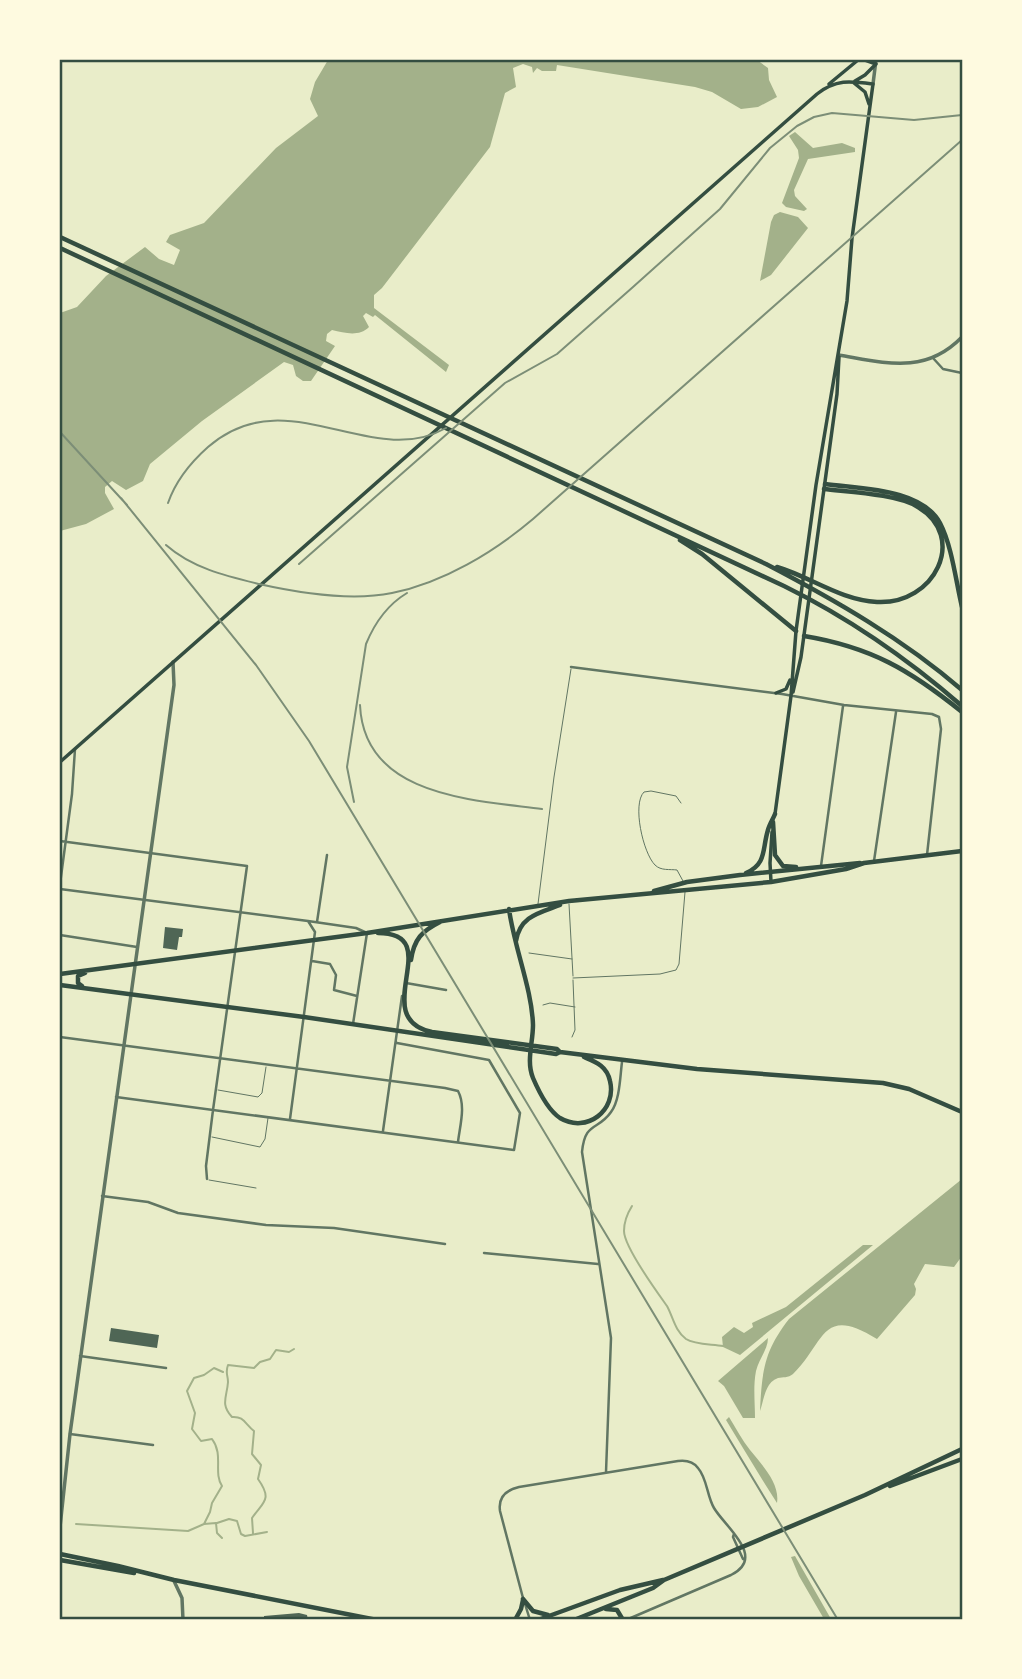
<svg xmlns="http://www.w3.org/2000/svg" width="1022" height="1679" viewBox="0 0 1022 1679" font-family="Karla,sans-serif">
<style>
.water{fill:#a3b18a}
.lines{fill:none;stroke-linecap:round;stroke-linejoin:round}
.stream{stroke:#a3b18a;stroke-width:2}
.building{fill:#4f6655}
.service{stroke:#617663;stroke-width:1}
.minor{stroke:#617663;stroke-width:2.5}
.tertiary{stroke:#617663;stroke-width:3.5}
.secondary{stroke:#344e41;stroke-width:3.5}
.primary{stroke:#344e41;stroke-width:4.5}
.motorway{stroke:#344e41;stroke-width:4.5}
.rail{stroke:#7c8e77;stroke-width:2}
.neatline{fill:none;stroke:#344e41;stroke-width:2.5}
</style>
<rect width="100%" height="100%" fill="#e9edc9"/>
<path class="water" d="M328 60H757L768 68 769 80 777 97 758 107 741 109 712 92 695 87 557 65 556 71H542L537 68 533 73 532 67 523 64 513 68 516 87 505 93 490 147 382 288 374 295V308L449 365 446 372 375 315 373 317 366 313 363 316 369 327C359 337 345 333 332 330L327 334 326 341 335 346 311 381H303L296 376 293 365 284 362 202 421 150 464 143 481 126 490 112 481 105 487V493L114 509 86 524 60 531V313L77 307 106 276 145 247 159 259 174 265 180 250 166 242 170 235 204 223 276 148 318 116 310 99 315 82Z
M795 132 813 148 842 143 855 148V152L808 159 794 190 795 196 807 209 804 211 786 207 782 203 799 158 798 150 789 136Z
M780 212 798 217 808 228 771 275 760 281 771 222 774 215Z
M962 1179V1256L954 1267 925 1264 914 1284 916 1289 915 1295 877 1339C821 1304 825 1343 793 1374 788 1378 783 1377 778 1378 765 1382 764 1400 760 1411 762 1371 764 1351 789 1319Z
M863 1245H873L740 1355 723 1347 722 1337 734 1327 744 1333 753 1327 752 1323 786 1307Z
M768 1338C768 1349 759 1359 756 1371 753 1386 755 1403 755 1418H743L724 1386 718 1381Z
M729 1417C736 1428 742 1440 750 1450 762 1465 780 1483 777 1503 759 1475 743 1448 726 1420Z
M795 1556 831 1619H824L799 1576 791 1557Z"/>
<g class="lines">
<path class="stream" d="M632 1206C627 1214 624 1223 624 1231 624 1247 657 1292 667 1306 673 1317 675 1331 686 1339 695 1345 712 1344 723 1346
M217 1523 229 1519 237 1521 241 1534 245 1536 267 1532
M76 1524 188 1531 204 1524 216 1523 217 1533 222 1538
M204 1524 210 1512 212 1503 222 1486C213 1472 224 1455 212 1439L201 1441 192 1429 195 1413 187 1391 194 1378 204 1375 214 1368 223 1372
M253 1533 252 1518C263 1502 273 1500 258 1479L261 1465 252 1454 254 1431C245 1424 244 1416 232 1417 220 1404 227 1397 228 1382 228 1375 225 1373 228 1365L254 1368 260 1362 270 1359 276 1350 289 1352 294 1349"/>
</g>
<path class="building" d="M165 927 183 929 182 937H179L177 950 163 948Z
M111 1328 159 1335 157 1348 109 1341Z
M299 1613 307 1615 308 1620H264V1616Z"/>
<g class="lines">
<path class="service" d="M681 803 676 796 651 791 644 792C632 804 643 853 655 865 661 871 670 869 677 870L683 881
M538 904 554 777 571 669
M569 904 573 976
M529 953 572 959
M573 978 660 974 676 970 679 964 685 892
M543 1005 550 1003 575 1007
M572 1037 575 1030 573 980
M218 1090 258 1097 262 1093 266 1067
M212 1137 260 1147 265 1139 268 1118
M209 1180 256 1188"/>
<path class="minor" d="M933 358 943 369 962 373
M571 667 782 694 844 705 932 714 939 717 941 729 927 855
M60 841 247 866 213 1110 206 1166 207 1179
M874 861 896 712
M821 866 843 706
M60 884 72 794 75 749
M60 889 308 921 356 928 367 933 353 1024
M317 922 327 855
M60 935 137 947
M312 961 330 964 336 975 334 990 357 996
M406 983 446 990
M60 1037 445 1088 458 1091C466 1106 460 1125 458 1142
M116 1097 514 1150 520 1113 489 1060 397 1043
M290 1119 315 932 308 921
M383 1131 402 996
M102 1196 148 1202 178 1213 266 1225 334 1228 445 1244
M484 1253 598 1264
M80 1356 166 1368
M70 1434 153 1445
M606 1472 611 1338 582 1152C585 1121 598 1131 611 1112 620 1100 620 1077 622 1062
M734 1534 733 1537 743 1559
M523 1598 500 1511C498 1497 506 1490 519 1487L678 1461C686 1460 693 1461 698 1468 707 1478 707 1496 714 1508 725 1527 767 1557 731 1575L626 1620
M525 1604 530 1620"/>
<path class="tertiary" d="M873 84 876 60
M839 355C886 363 925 375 962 337
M60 1527 70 1434 174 685 173 662
M174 1581 182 1598 183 1620"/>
<path class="secondary" d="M855 81 865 75 876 64 865 60
M854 83 865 92 869 104
M829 84 858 60
M793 692 801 657 837 394 839 357
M776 693 786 689 790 680
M60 762 817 94C836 79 850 81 873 84L852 238 847 301 816 485 796 631 791 696 775 814
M771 882 770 863 772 832"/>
<path class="primary" d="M773 822 775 855 783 866 796 867
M746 873C767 864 762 849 768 830 769 825 773 819 775 814
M654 891 687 882 740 875 860 863
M509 909C514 947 532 989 533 1025 533 1043 526 1061 533 1078 539 1092 548 1110 560 1118 587 1134 617 1110 610 1081 607 1066 596 1062 584 1057
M378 933C448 933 366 1018 432 1032L557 1049 560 1052
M516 941C520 916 539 913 560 905
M411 960C414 939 422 931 440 922
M60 974 367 933 569 901 771 882 846 869 864 863 962 851
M60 985 304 1017 556 1054 560 1052 697 1069 883 1083 909 1089 962 1112
M82 986 78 983V976L85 973
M890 1486 962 1459
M60 1554 118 1566 174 1580 377 1620
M60 1560 134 1573
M523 1599 533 1611 548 1615
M606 1609 617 1610 623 1620
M515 1620 521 1609 523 1600
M538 1620 620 1590 663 1580
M574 1620 653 1588 664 1580 865 1495 962 1449"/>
<path class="motorway" d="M60 237 766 564C835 600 903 639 962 690
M60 248 784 586C849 618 908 659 962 706
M825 484C860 489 921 488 940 523 952 546 956 582 962 607
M680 540 702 554 796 631
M777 567C811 577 840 600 877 602 935 605 968 537 918 507 898 494 849 492 824 489
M804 636C871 647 910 670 962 712"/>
<path class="rail" d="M60 432 127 505
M121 498 256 665 309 741 838 1620
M168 503C176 480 190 463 208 447 287 378 371 471 446 428
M166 545C192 568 226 576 259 584 299 593 352 601 392 593 443 583 494 552 533 519L962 140
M299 564 505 383 557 354 633 287 720 209 770 148 797 126 814 117 832 113 914 120 962 115
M360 705C364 797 474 800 542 809
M354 802 347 767 366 644C375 622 387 605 407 593"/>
</g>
<rect width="1022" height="1679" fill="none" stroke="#fefae0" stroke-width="122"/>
<rect x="61" y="61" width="900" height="1557" class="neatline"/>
</svg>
